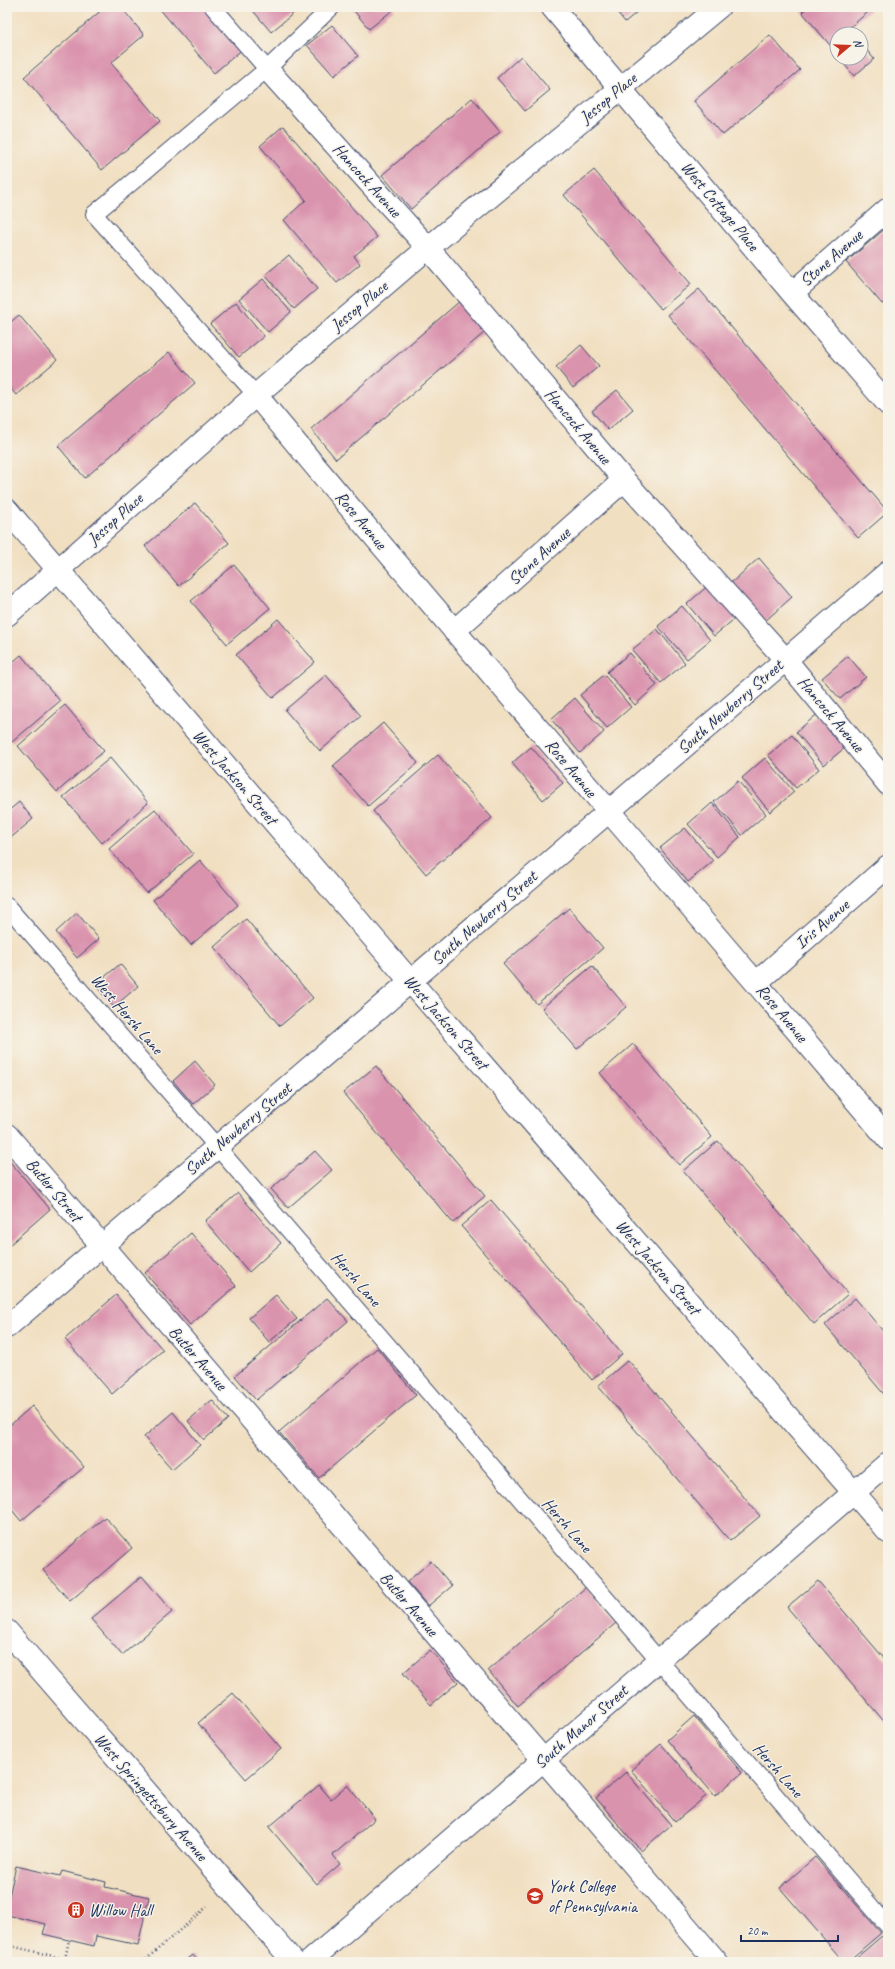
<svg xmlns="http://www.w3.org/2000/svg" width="895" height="1969" viewBox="0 0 895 1969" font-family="Caveat,sans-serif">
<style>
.building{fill:#da93ad}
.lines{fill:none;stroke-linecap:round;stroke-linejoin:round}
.service-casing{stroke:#3b496d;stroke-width:18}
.minor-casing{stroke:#3b496d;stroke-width:24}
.tertiary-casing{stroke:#3b496d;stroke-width:24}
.path{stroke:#3b496d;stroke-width:2.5;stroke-dasharray:1 3;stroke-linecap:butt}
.service{stroke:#fff;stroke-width:16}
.minor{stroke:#fff;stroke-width:22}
.tertiary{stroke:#fff;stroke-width:22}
.labels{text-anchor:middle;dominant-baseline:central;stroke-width:3;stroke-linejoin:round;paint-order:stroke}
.street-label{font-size:17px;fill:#1b2f5e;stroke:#f7f3e8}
.poi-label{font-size:17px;fill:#1b2f5e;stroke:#f7f3e8;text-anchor:start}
</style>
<rect width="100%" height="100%" fill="#f7f3e8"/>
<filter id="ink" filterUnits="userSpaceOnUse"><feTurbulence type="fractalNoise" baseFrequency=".025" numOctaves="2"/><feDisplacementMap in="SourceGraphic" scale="8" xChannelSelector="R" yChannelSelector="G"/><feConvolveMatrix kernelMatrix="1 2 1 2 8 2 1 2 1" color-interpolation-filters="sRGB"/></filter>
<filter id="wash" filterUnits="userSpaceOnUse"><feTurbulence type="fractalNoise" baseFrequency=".012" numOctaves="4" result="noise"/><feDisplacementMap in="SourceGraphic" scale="16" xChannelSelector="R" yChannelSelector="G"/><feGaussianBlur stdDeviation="0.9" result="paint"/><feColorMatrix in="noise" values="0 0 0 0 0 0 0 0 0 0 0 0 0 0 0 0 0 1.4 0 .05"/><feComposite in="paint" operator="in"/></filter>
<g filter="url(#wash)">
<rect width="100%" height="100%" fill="#f1dfc1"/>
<g id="blocks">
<path class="building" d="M105 7H121L144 35 111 63 160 121 102 170 24 77Z
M158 7H209L244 48 214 73Z
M250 7H301L271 32Z
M351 7H392L394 9 369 29Z
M613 7H643L625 22Z
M808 7H874L842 34H837V38L830 45 802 12Z
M332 25 358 56 334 76 307 45Z
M770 35 800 70 723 135 694 101Z
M861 43 874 59 854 76 839 58H861Z
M521 56 550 90 525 111 497 78Z
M472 98 500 132 411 209 382 175Z
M283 126 377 237 354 256 360 264 337 283 284 220 306 200 260 146Z
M594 170 691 284 661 309 564 195Z
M888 226V299L882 304 846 262Z
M289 255 317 289 294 309 265 275Z
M263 279 291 312 268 332 239 299Z
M699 289 888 512 858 538 668 315Z
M460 301 485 332 336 459 311 429Z
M236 302 264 336 239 357 210 324Z
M19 315 57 360 16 395 7 384V325Z
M581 345 599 366 573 388 556 367Z
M169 352 195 383 85 478 58 446Z
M617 390 633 409 608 430 592 411Z
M195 503 229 543 179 586 145 546Z
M759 558 792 597 764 622 731 583Z
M234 565 270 608 227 644 191 601Z
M711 583 739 615 714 636 687 604Z
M682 606 710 640 687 659 658 626Z
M278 619 315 662 273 698 236 655Z
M657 629 685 663 661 683 632 650Z
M630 653 657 685 635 705 607 672Z
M21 655 60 701 12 742 7 736V667Z
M848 656 866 677 840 699 822 678Z
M326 675 361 716 320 751 285 710Z
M604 675 631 707 607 728 580 695Z
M575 698 604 732 580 753 551 719Z
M65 705 104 751 57 792 18 746Z
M820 712 848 745 824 765 796 732Z
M383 723 418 763 368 806 333 766Z
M792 735 819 769 796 788 768 755Z
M531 747 563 783 543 800 512 763Z
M438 755 492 818 426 874 373 811Z
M110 758 148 803 102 843 63 797Z
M765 758 794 792 770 812 742 778Z
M738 781 766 814 742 835 714 802Z
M19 802 33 819 7 841V812Z
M712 803 740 837 717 857 688 824Z
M155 809 193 854 147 893 109 849Z
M685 828 713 861 688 882 660 848Z
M200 860 238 905 191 945 153 900Z
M569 908 603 948 537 1004 503 964Z
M77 913 99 939 77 958 56 932Z
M246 919 313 998 280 1026 214 947Z
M120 964 138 986 114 1007 95 985Z
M592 966 626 1007 577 1049 542 1008Z
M633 1044 712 1137 679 1165 600 1073Z
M195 1061 215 1085 193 1104 173 1081Z
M376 1066 485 1196 453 1223 343 1093Z
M718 1141 848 1294 814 1324 683 1171Z
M315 1151 332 1170 288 1208 271 1189Z
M7 1158 50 1209 7 1247Z
M238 1193 281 1243 249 1272 205 1221Z
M491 1200 622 1354 592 1380 461 1226Z
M191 1233 236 1286 190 1325 145 1273Z
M116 1295 163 1350 112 1394 65 1339Z
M276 1295 297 1319 269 1342 249 1318Z
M327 1298 348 1321 256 1400 235 1376Z
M855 1298 888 1337V1399L825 1325Z
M377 1348 416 1395 319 1478 279 1432Z
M628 1360 760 1516 730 1541 598 1386Z
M212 1400 228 1419 204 1440 188 1421Z
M32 1406 84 1467 21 1521 7 1504V1428Z
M173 1412 200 1445 172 1469 144 1437Z
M105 1517 132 1548 70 1601 43 1570Z
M431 1561 452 1586 428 1606 407 1582Z
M142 1576 172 1612 122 1655 91 1619Z
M818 1581 888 1663V1726L787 1607Z
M586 1587 616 1623 518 1706 488 1670Z
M430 1650 458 1682 431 1705 403 1673Z
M233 1693 281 1749 246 1779 198 1723Z
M694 1716 742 1773 715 1796 667 1740Z
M661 1744 706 1796 675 1822 631 1770Z
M626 1772 671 1825 641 1851 596 1798Z
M319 1785 331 1799 347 1785 375 1819 333 1855 340 1864 317 1884 269 1827Z
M815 1857 881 1933 847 1962H844L780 1888Z
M16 1866 60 1876 62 1871 106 1882 105 1887 149 1897 138 1945 96 1936 94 1946 43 1934 46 1924 7 1915V1905Z
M882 1936 888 1943V1962H851Z
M193 1955 199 1962H184Z"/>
</g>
</g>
<g filter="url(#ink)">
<use href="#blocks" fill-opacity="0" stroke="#3b496d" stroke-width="1"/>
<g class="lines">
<defs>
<path id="service" d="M213 7 267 69
M256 395 94 214 267 69 332 7
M7 906 218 1148 888 1926"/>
<path id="minor" d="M552 7 792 293 888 404
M267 69 428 248 624 480 785 659 888 784
M792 293 888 209
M256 395C463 646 679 889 888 1139
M7 615 256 395 428 248 719 7
M454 631 624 480
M757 982 888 866
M7 1135 717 1962
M7 1327 888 572
M7 1631 294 1962
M309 1962 888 1463"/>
<path id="tertiary" d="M7 510 411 982 888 1532"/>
</defs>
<use href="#service" class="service-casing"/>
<use href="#minor" class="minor-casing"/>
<use href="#tertiary" class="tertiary-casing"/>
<path class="path" d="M7 1945 78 1962
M65 1959 69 1940
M143 1962 209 1905"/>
<use href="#service" class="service"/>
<use href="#minor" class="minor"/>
<use href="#tertiary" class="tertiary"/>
</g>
</g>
<defs>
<symbol id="university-disc" viewBox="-11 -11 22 22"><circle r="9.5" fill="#c8321e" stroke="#f7f3e8"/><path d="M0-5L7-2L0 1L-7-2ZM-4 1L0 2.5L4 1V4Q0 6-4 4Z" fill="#fff"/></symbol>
<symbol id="building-disc" viewBox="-11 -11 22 22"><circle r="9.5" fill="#c8321e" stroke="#f7f3e8"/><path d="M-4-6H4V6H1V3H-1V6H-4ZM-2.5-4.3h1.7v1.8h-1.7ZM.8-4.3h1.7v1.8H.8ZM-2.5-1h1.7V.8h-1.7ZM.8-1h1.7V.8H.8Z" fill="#fff"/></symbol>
</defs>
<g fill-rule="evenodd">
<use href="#university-disc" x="525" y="1886" width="20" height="20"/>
<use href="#building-disc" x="66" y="1900" width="20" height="20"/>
</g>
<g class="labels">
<g class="street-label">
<text transform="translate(608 98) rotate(-40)">Jessop Place</text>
<text transform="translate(367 180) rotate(48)">Hancock Avenue</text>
<text transform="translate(720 206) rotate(50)">West Cottage Place</text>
<text transform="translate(831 258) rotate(-41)">Stone Avenue</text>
<text transform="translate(359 306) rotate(-40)">Jessop Place</text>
<text transform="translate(578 426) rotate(50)">Hancock Avenue</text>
<text transform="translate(115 519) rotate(-42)">Jessop Place</text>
<text transform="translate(361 520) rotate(50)">Rose Avenue</text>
<text transform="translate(539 556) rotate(-42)">Stone Avenue</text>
<text transform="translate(730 707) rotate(-41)">South Newberry Street</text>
<text transform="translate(831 714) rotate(50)">Hancock Avenue</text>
<text transform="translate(571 768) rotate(50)">Rose Avenue</text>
<text transform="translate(235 777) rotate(49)">West Jackson Street</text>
<text transform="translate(484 918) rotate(-41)">South Newberry Street</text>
<text transform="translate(822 924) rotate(-41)">Iris Avenue</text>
<text transform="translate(782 1013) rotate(50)">Rose Avenue</text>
<text transform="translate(127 1014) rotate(49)">West Hersh Lane</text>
<text transform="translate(446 1022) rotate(49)">West Jackson Street</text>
<text transform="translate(238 1129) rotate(-40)">South Newberry Street</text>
<text transform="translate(54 1190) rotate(50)">Butler Street</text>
<text transform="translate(658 1267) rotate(49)">West Jackson Street</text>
<text transform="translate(356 1279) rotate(49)">Hersh Lane</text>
<text transform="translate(198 1358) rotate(49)">Butler Avenue</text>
<text transform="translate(567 1525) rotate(49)">Hersh Lane</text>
<text transform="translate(409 1604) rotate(49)">Butler Avenue</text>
<text transform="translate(581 1727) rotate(-41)">South Manor Street</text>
<text transform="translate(778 1770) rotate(49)">Hersh Lane</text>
<text transform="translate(151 1797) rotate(49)">West Springettsbury Avenue</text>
</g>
<g class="poi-label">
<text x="548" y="1886">York College<tspan x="548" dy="20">of Pennsylvania</tspan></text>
<text x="89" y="1910">Willow Hall</text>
</g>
</g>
<rect width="895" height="1969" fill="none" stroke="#f7f3e8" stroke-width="24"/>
<g transform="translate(849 46) rotate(71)"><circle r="19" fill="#f7f3e8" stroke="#9fa5b1"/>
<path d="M0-3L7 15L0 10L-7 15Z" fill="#c8321e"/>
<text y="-6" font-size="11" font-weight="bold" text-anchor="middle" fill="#1b2f5e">N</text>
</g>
<path d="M741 1935v6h97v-6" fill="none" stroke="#1b2f5e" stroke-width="2"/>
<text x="747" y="1935" font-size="12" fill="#1b2f5e" stroke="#f7f3e8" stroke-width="3" paint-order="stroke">20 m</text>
</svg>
